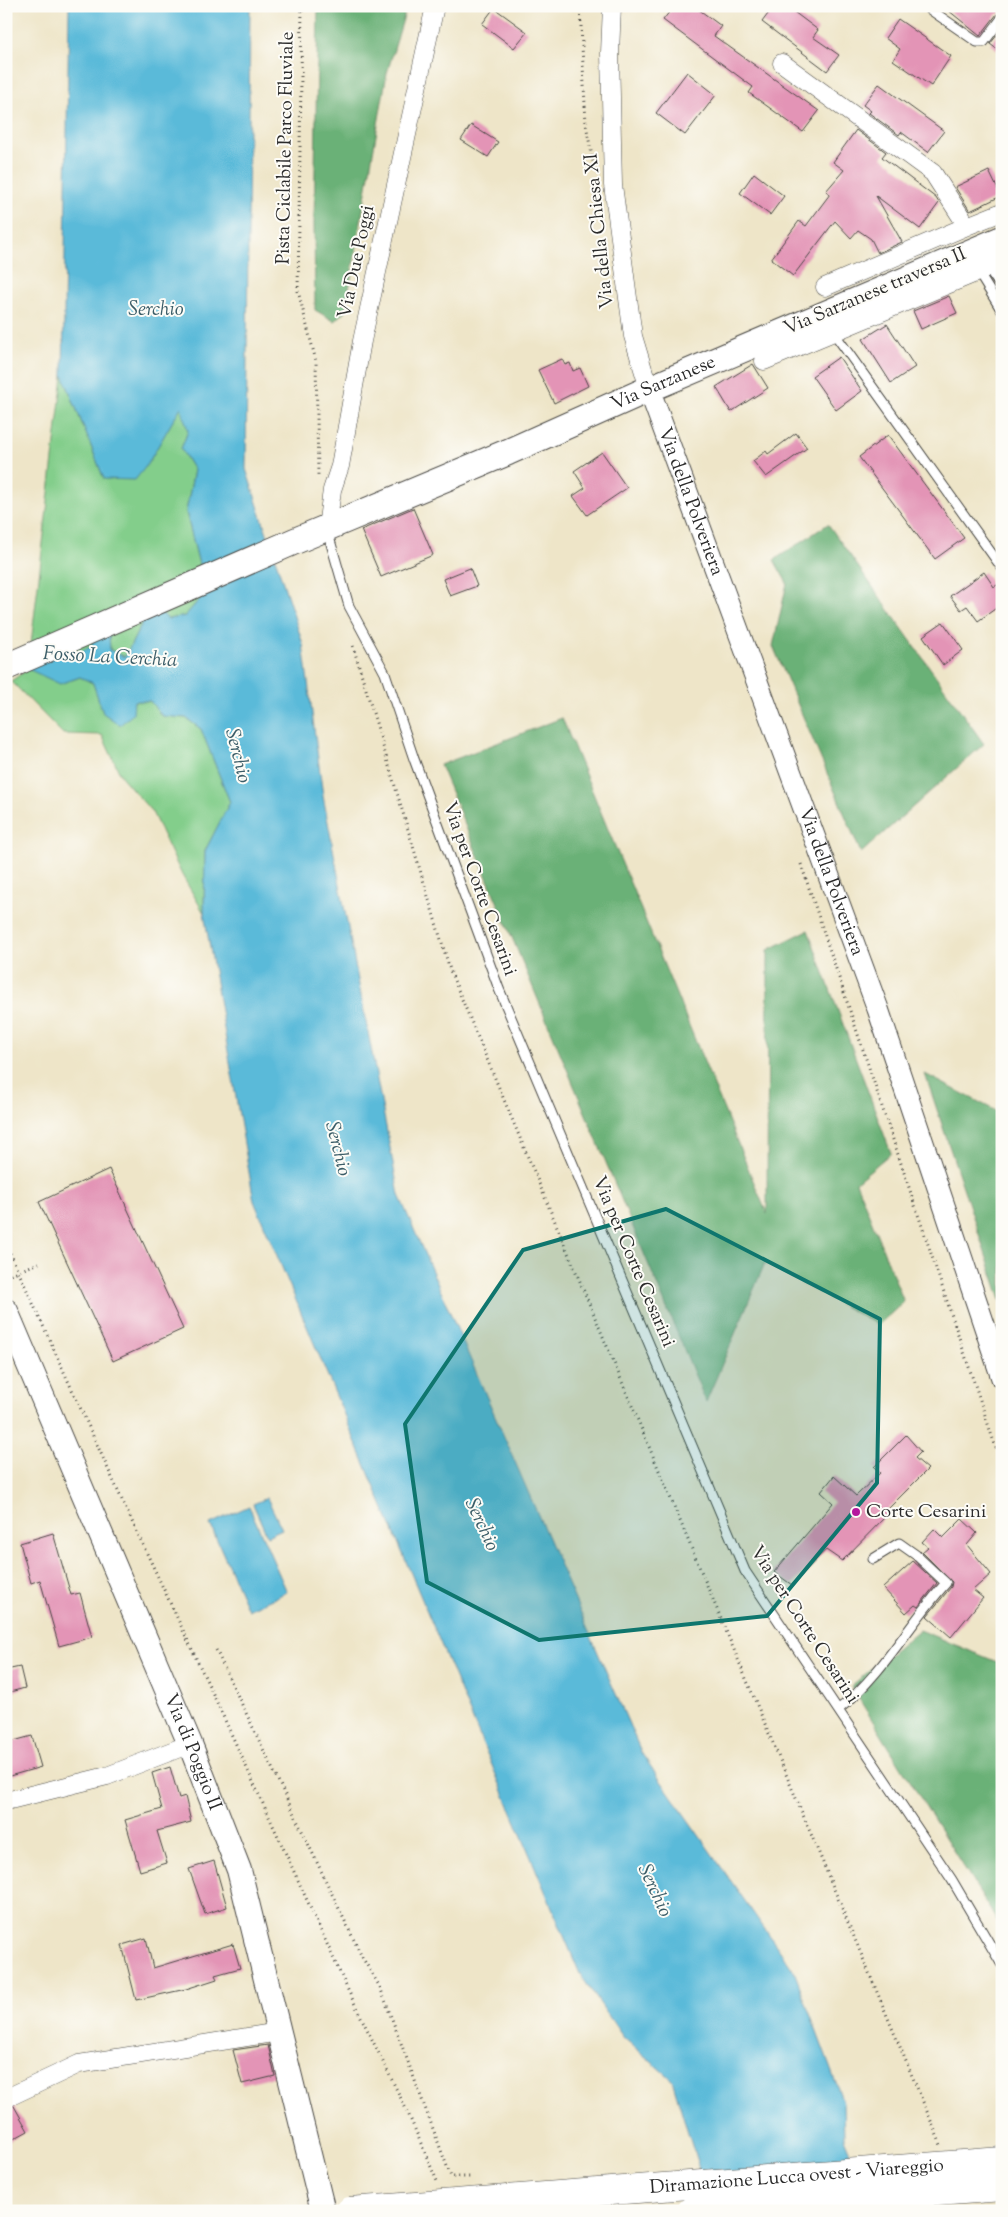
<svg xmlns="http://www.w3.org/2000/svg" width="1008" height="2217" viewBox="0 0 1008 2217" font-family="'Sorts Mill Goudy',serif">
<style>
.green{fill:#83ce8b;stroke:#577c5b}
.forest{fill:#6ab177;stroke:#4a6e51}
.water{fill:#5abad9;stroke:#427282}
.building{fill:#e394b6}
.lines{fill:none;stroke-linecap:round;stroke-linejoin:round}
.service-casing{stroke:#484743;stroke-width:11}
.minor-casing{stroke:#484743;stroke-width:19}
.tertiary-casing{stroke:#484743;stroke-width:23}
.secondary-casing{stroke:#484743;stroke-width:26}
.primary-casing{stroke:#484743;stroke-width:28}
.path{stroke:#484743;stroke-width:3;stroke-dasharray:1 4;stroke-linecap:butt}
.service{stroke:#fff;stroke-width:9}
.minor{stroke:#fff;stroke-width:18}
.tertiary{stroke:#fff;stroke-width:21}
.secondary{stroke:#fff;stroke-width:24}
.primary{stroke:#fff;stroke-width:26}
.motorway-bridge-casing{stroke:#484743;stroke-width:29;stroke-linecap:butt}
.motorway-bridge{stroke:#fff;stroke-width:28}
.marked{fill:#0f766e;fill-opacity:0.2;stroke:#0f766e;stroke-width:4;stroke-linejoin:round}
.poi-dot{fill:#b5179e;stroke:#fdfcf7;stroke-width:2}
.labels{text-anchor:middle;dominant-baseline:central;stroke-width:4;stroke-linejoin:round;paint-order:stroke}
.street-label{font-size:19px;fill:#2b2b2b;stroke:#fdfcf7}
.poi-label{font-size:19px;fill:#2b2b2b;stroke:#fdfcf7;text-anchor:start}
.water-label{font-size:20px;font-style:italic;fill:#3b5d68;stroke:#fdfcf7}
</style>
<rect width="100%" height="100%" fill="#fdfcf7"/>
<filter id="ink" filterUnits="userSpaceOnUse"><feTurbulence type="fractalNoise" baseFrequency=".02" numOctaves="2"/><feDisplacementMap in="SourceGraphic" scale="10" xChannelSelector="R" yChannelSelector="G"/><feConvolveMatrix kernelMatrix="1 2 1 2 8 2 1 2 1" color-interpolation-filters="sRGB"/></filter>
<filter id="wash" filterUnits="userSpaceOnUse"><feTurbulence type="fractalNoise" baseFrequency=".0096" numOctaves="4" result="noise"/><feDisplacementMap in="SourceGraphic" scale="20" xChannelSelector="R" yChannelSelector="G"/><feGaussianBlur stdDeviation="1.12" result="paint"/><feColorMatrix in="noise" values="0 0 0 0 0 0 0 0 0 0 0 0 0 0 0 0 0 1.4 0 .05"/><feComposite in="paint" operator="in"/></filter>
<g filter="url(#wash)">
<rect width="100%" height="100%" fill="#eee5c8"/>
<path class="green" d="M63 375 104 479 147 465 181 406 188 431 181 449 194 470 186 512 206 592 185 616 168 619 154 606 146 615 125 657 110 650 108 619 95 634 91 647 69 656 62 634 72 680 80 677 93 683 103 713 134 701H150L162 716 186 718 201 729 230 802 205 851 204 913 182 875 152 812 121 776 102 735 63 734 11 681 28 669Z"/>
<path class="forest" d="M318 6H407L387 73 345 312 334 321 315 310 314 224Z
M828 524 984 744 861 853 773 646 787 583 774 560Z
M562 718 767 1214 768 950 808 930 891 1153 856 1182 904 1302 878 1325 765 1263 706 1402 440 765Z
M925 1074 1002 1114V1303Z
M919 1630 1002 1664V1929L851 1686Z"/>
<path class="water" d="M69 6H250L246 469 303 644 323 796 399 1195 642 1754 794 1971 843 2102 844 2138 860 2177 879 2211H712L672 2080 623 2037 580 1974 254 1201 204 913 205 851 230 802 201 729 186 718 162 716 150 701H134L133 714 120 725 103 713 93 683 80 677 60 684 28 669 62 634 69 656 91 647 95 634 108 619 110 650 125 657 146 615 154 606 168 619 185 616 206 592 186 512 194 470 181 449 188 431 181 407 147 465 135 480 104 479 63 375Z
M267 1498 282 1529 267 1536 253 1504Z
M249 1506 287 1592 248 1610 210 1524Z"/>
<g id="blocks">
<path class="building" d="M674 6H694L721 26 714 36 819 111 803 132 749 93 753 87 663 20Z
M774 6H786L818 30 813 37 839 55 827 71 762 22Z
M943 6H1002V12L997 14 980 36Z
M494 8 527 32 514 48 482 24Z
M898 19 951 56 931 86 893 60 900 49 885 38Z
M1002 29V53L990 44Z
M687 72 716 95 685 135 656 113Z
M879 84 944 131 928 152 901 132 899 135 869 113 871 111 863 105Z
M471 125 498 142 488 157 461 140Z
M856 130 886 152 882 157 936 198 939 203 920 229 876 196 902 242 878 253 871 239 858 230 851 238 835 221 793 276 771 259 799 221 806 226 830 194 826 191 844 170 833 162Z
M989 171 1001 196 970 211 955 187Z
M754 173 784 196 770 215 740 193Z
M949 296 957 313 921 329 913 311Z
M887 324 915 367 891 383 863 339Z
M839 357 862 391 836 410 812 376Z
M562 359 565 365 570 363 573 371 580 368 588 386 554 403 538 370Z
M753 364 768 388 731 412 716 387Z
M796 433 807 448 766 477 753 461 766 451 768 454Z
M888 435 964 538 935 559 859 457Z
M602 452 627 488 587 515 573 496 585 488 574 471Z
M413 508 433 555 381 577 361 530Z
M470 568 477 586 450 596 443 579Z
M984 572 994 587 1002 582V604L978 621 967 606 961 610 950 596Z
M943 622 963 650 943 665 923 636Z
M109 1169 183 1329 113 1361 39 1202Z
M906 1435 921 1452 915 1458 928 1469 887 1510 888 1514 842 1561 826 1550 792 1585 774 1572 833 1503 821 1492 834 1476 856 1496 880 1473 874 1467Z
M962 1519 977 1533 967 1545 991 1574 973 1590 983 1598 951 1637 927 1616 951 1587 952 1582 922 1552 928 1547 922 1542 934 1529 943 1538Z
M53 1533 71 1595 80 1593 92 1637 59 1646 40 1580 31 1583 20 1543Z
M913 1561 937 1583 918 1607 915 1605 906 1613 883 1588Z
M20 1667 25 1688 6 1693V1670Z
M32 1736 41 1767 6 1777V1743Z
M170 1767 179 1798 185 1796 191 1822 157 1831 167 1863 140 1871 125 1820 162 1809 152 1773Z
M214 1861 227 1907 205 1914 189 1869Z
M146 1938 153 1968 233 1944 240 1968 215 1975 217 1979 186 1989 136 2000 122 1945Z
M268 2045 275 2076 242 2084 233 2050Z
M6 2105 14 2106 28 2131 6 2143Z"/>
</g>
</g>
<g filter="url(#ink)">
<use href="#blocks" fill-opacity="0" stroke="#484743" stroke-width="1"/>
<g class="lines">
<defs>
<path id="service" d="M925 6 977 42H984L1002 18
M988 268 1002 288
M978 272 1002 311
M834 333 1002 568
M327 530 349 606 385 673 414 759 499 989 745 1571 952 1880 1002 1965
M839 1709C882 1675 909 1624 946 1583L916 1555 899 1543 873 1559"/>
<path id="minor" d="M612 6 610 53 613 185 633 336 649 389
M782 63 933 173 967 226 1002 212
M825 287 967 226
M764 361 1002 262
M327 528 332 490 340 466 362 341 435 6
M6 1801 107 1776 190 1744
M11 2096 79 2064 279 2032"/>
<g id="tertiary">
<path id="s1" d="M649 389 878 1009 1002 1378"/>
</g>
<g id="secondary">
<path id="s2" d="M6 1311 190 1744 239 1870 323 2211"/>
</g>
<g id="primary">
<path id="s3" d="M6 667 295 541 508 452 649 389 1002 239"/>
</g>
</defs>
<use href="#service" class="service-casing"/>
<use href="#minor" class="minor-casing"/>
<use href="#tertiary" class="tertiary-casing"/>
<use href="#secondary" class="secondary-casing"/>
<use href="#primary" class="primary-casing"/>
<path class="path" d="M302 6 298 291 316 361 318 475
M580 6 586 124 593 162
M353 646 451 973 941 2145
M801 864 1002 1466
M6 1244 128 1513 219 1707 347 1988 408 2113 437 2181
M6 1276 39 1263
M216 1650 362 1957 380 1987 451 2177H472"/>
<use href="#service" class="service"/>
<use href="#minor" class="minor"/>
<use href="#tertiary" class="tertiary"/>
<use href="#secondary" class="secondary"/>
<use href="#primary" class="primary"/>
<defs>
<g id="motorway-bridge">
<path id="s4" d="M350 2211 1002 2161"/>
<path d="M691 2211 1002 2187"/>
</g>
</defs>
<use href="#motorway-bridge" class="motorway-bridge-casing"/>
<use href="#motorway-bridge" class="motorway-bridge"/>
</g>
</g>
<path class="marked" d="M666 1209 880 1319 877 1483 767 1616 539 1640 427 1582 405 1424 523 1250Z"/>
<circle class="poi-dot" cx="856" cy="1512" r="5"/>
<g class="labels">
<g class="street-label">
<text transform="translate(286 148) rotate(-89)">Pista Ciclabile Parco Fluviale</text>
<text transform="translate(600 231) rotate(-96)">Via della Chiesa XI</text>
<text transform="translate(357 262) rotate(-78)">Via Due Poggi</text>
<text transform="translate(875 292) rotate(-23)">Via Sarzanese traversa II</text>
<text stroke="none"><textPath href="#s3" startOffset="716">Via Sarzanese</textPath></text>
<text stroke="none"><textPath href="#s1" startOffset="120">Via della Polveriera</textPath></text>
<text stroke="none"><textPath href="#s1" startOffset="525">Via della Polveriera</textPath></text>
<text transform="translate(479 889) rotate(70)">Via per Corte Cesarini</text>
<text transform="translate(633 1262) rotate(67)">Via per Corte Cesarini</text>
<text transform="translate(804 1625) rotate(57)">Via per Corte Cesarini</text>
<text stroke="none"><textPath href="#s2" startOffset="479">Via di Poggio II</textPath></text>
<text stroke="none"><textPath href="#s4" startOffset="448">Diramazione Lucca ovest - Viareggio</textPath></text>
</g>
<g class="poi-label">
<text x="866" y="1512">Corte Cesarini</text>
</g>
<g class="water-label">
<text x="156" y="310">Serchio</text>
<text transform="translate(110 658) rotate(3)">Fosso La Cerchia</text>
<text transform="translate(237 756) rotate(76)">Serchio</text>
<text transform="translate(337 1149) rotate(76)">Serchio</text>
<text transform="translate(481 1525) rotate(65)">Serchio</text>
<text transform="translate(654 1891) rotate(65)">Serchio</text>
</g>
</g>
<rect width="1008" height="2217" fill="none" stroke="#fdfcf7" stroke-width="25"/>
</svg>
